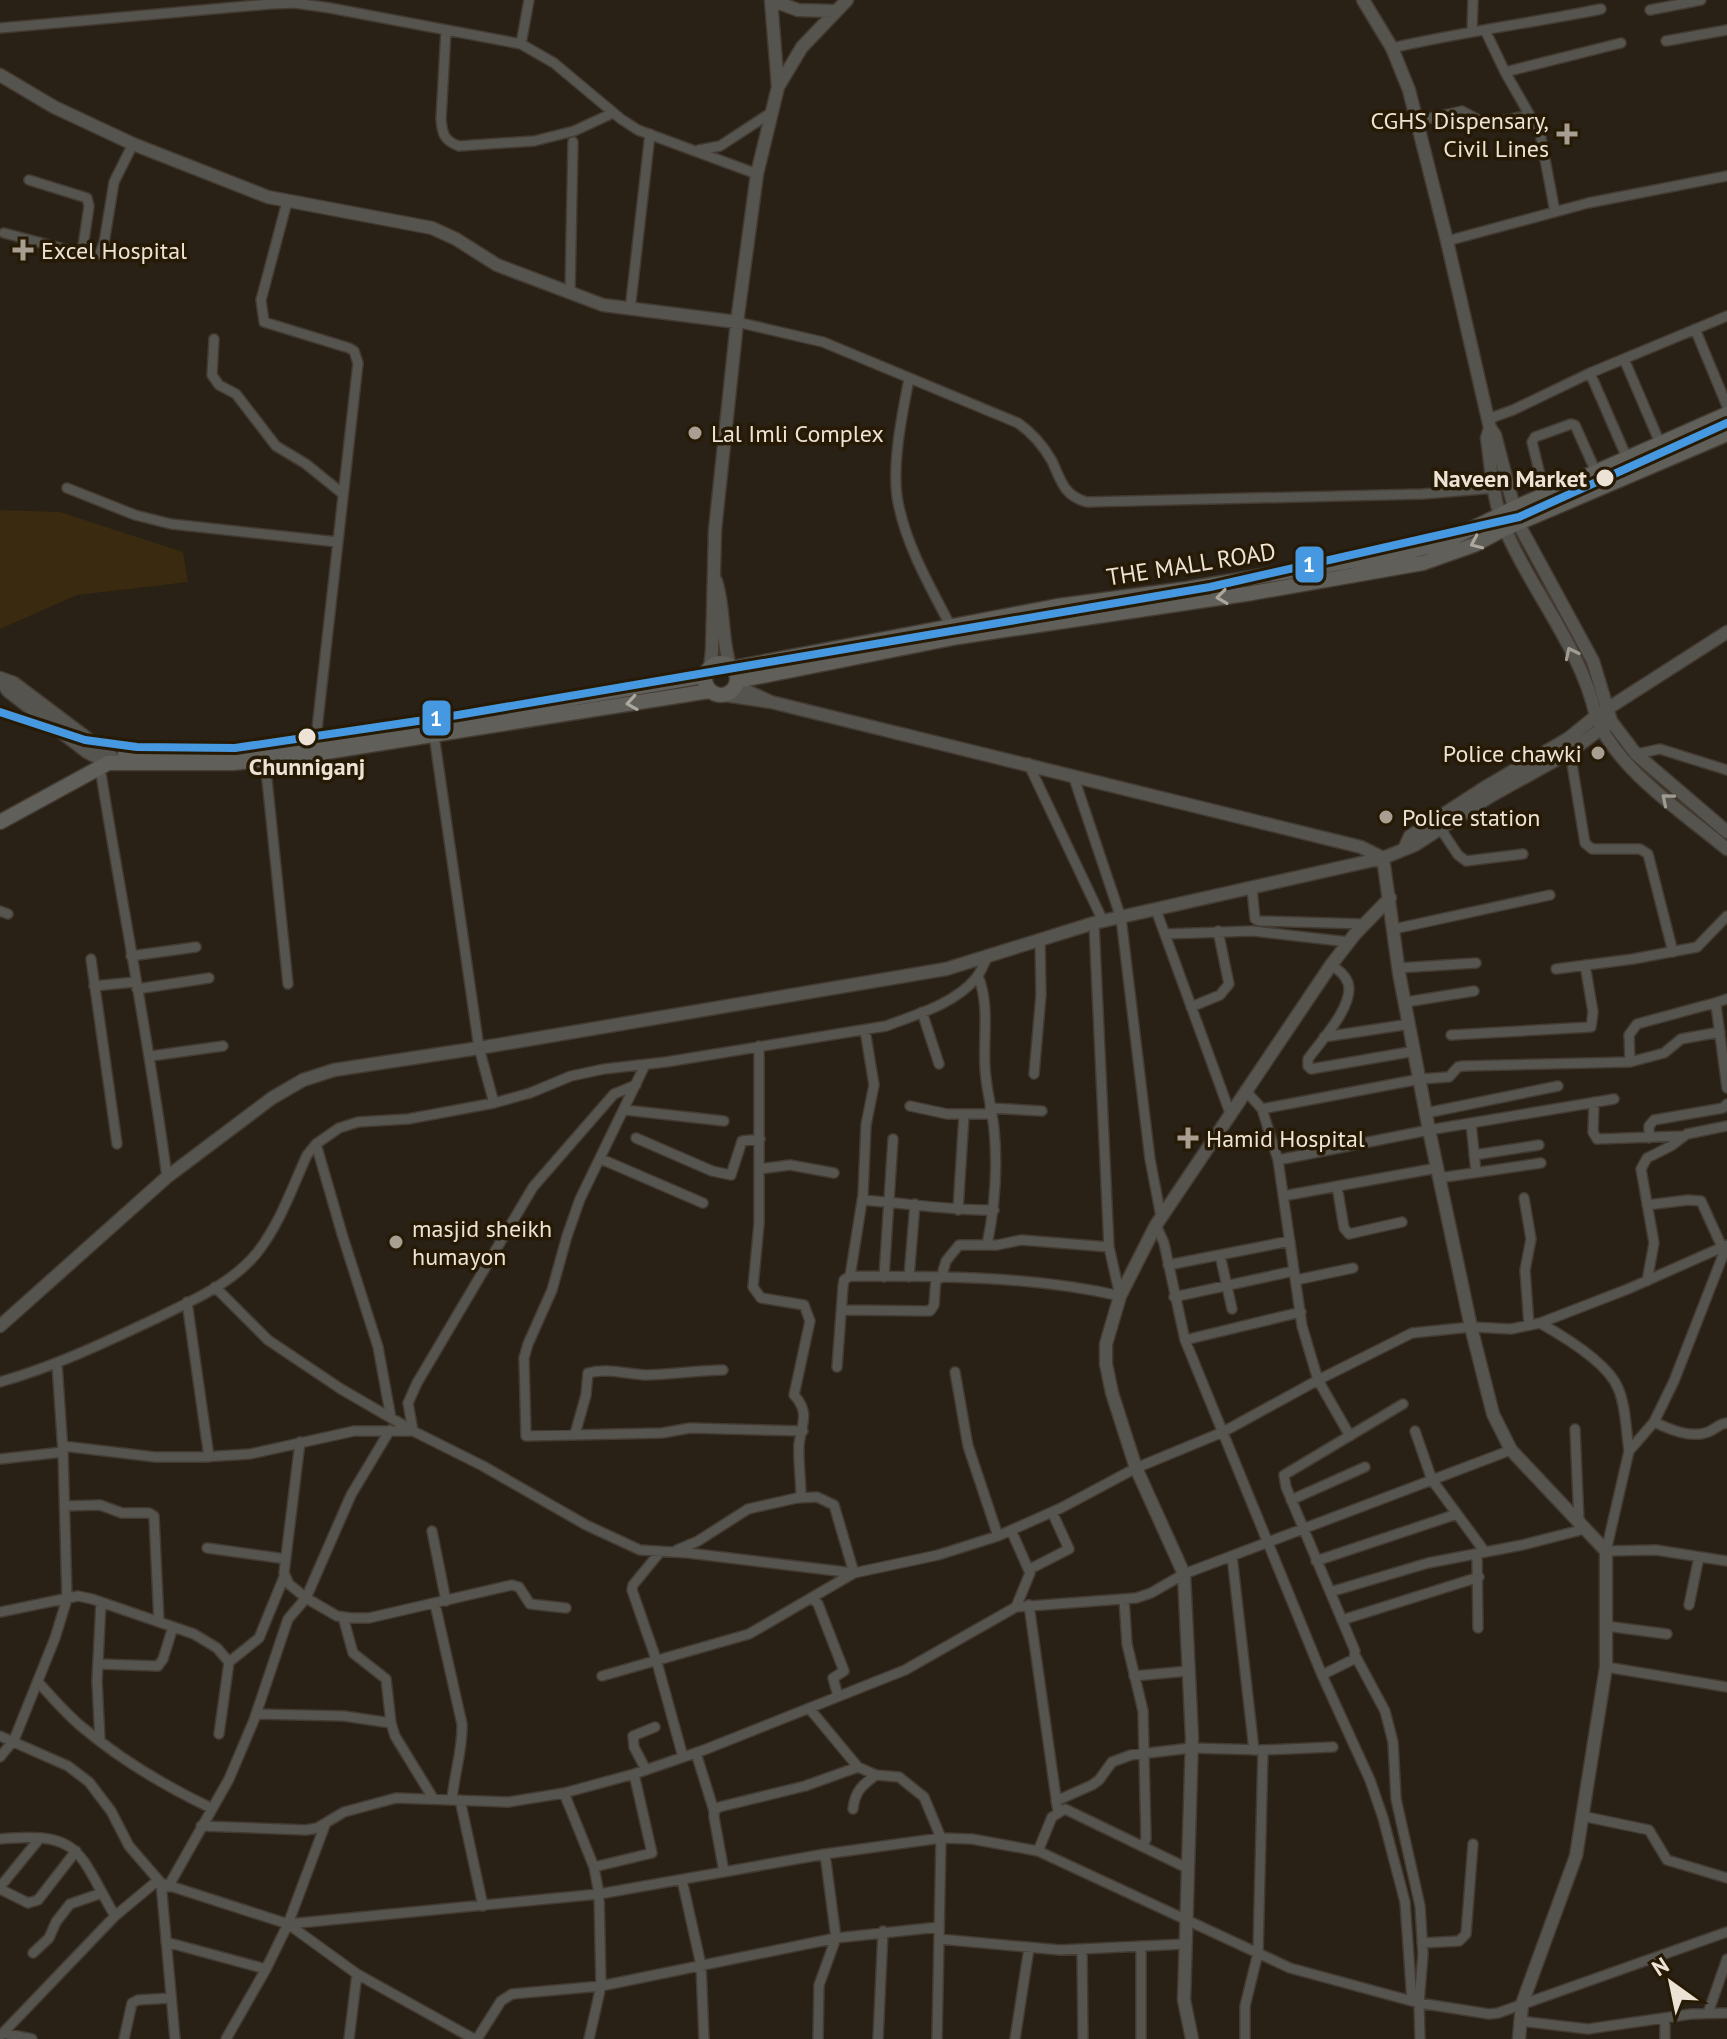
<svg xmlns="http://www.w3.org/2000/svg" width="1727" height="2039" viewBox="0 0 1727 2039" font-family="'PT Sans',sans-serif">
<style>
.built{fill:#3a2a0f}
.lines{fill:none;stroke-linecap:round;stroke-linejoin:round}
.minor-casing{stroke:#433b32;stroke-width:12}
.tertiary-casing{stroke:#433b32;stroke-width:15}
.secondary-casing{stroke:#433b32;stroke-width:17}
.minor{stroke:#56544f;stroke-width:9}
.tertiary{stroke:#56544f;stroke-width:12}
.secondary{stroke:#605f59;stroke-width:14}
.metro-1-casing{stroke:#271a04;stroke-width:14}
.metro-1{stroke:#4699e1;stroke-width:8}
.oneway{stroke:#ada89e}
.oneway2{stroke:#a19c92}
.poi-dot{fill:#a89f92;stroke:#271a04;stroke-width:3}
.stop-dot{fill:#ece3d6;stroke:#271a04;stroke-width:3}
.labels{text-anchor:middle;dominant-baseline:central;stroke-width:7;stroke-linejoin:round;paint-order:stroke}
.poi-label{font-size:24px;fill:#ece3d6;stroke:#271a04;text-anchor:start}
.stop-label{font-size:24px;font-weight:bold;fill:#ece3d6;stroke:#271a04;text-anchor:end}
.street-label{font-size:24px;fill:#ece3d6;stroke:#271a04}
.line-badge{stroke:#271a04;stroke-width:3}
.badge-label{font-size:22px;text-anchor:middle;font-weight:bold;fill:#fff}
</style>
<rect width="100%" height="100%" fill="#292115"/>
<path class="built" d="M0 510 60 512 183 552 188 582 77 595 0 629Z"/>
<g class="lines">
<defs>
<path id="minor" d="M1650 10 1701 0
M0 28 270 4 295 3 330 8 521 44 554 63 621 119 638 130 757 174
M446 30 441 119C442 133 444 141 459 146L534 141 574 131 613 113
M1485 30 1505 72 1540 133 1555 212
M1472 32 1473 0
M1666 41 1727 30
M521 44 529 0
M1392 48C1461 32 1532 23 1601 9
M1505 72 1621 43
M1417 121 1462 111 1486 124 1530 115
M699 150 720 146 769 114
M29 180 87 198 89 206 82 253
M287 202 261 300 264 322 349 348 354 351 358 363 317 729 318 745
M4 233 91 256 100 253 104 243 114 182 133 144
M1447 241 1588 203 1727 176
M570 293 573 142
M630 310 650 134
M737 322 823 342 1018 423C1031 432 1044 447 1052 461 1061 481 1064 496 1087 502L1423 494 1495 488
M1695 329 1727 406
M214 339 212 375 219 385 236 394 276 446 306 464 343 494
M1624 359 1660 443
M1590 373 1627 458
M909 379C902 415 890 471 899 507 908 549 931 588 950 625
M1488 419 1513 410 1590 373 1727 316
M67 488 135 515 171 524 338 542
M1545 495 1532 442 1535 437 1571 424 1575 425 1596 472
M434 735 479 1048 494 1103
M1570 752 1585 843 1592 849H1640L1648 854 1673 952
M1636 754 1660 749 1727 770
M265 760 288 984
M1028 763 1103 921
M100 768C122 904 149 1040 167 1177
M1073 775 1121 918 1150 1159 1161 1217
M1440 828 1458 855 1466 861 1523 854
M1252 889 1255 919 1259 921 1365 924
M1156 910 1230 1113
M0 911 8 914
M1394 929 1550 895
M1165 934 1253 931 1349 942
M131 956 196 947
M91 959 117 1144
M1331 965C1338 970 1345 974 1348 983 1355 1005 1320 1042 1308 1059V1066L1311 1069 1415 1051
M1398 968 1476 963
M1556 969 1633 959 1697 947 1727 916
M978 976C990 1005 983 1038 985 1068 986 1089 992 1108 994 1129 998 1169 995 1206 987 1245
M94 986 135 982
M137 989 209 978
M1727 999 1718 1002 1716 1005 1727 1088
M1406 1002 1474 991
M1191 1007 1220 995 1229 984 1218 931
M922 1012 939 1064
M1451 1035 1591 1027 1593 1012 1585 965
M1324 1037 1410 1024
M151 1056 223 1046
M1630 1062 1629 1035 1637 1024 1718 1002
M645 1065 580 1199 567 1236 552 1290 528 1344 524 1358 526 1436 662 1433 690 1428 803 1431
M1034 1074 1041 995 1040 940
M1245 1090 1262 1109 1278 1160 1302 1326 1318 1380 1350 1436
M1594 1102 1593 1132 1597 1139 1683 1136
M910 1106 947 1114H991
M990 1108 1042 1111
M1262 1109 1420 1079 1449 1077 1458 1067 1463 1066 1630 1062 1664 1053 1681 1039 1720 1032
M625 1110 724 1121
M1426 1113 1558 1086
M1471 1123 1476 1172
M636 1138 712 1171 731 1175 742 1141 760 1139
M1649 1138V1126L1654 1120 1723 1108 1727 1104
M316 1144 342 1234 378 1347 391 1418
M1474 1155 1539 1145
M601 1159 703 1203
M1278 1160 1429 1130 1614 1099
M759 1169 790 1165 834 1173
M1439 1178 1541 1163
M1337 1186 1344 1228 1349 1234 1402 1222
M1283 1196 1437 1168
M1524 1198 1531 1239 1525 1270 1529 1325
M862 1200C907 1203 950 1211 994 1210
M1647 1205 1688 1200 1701 1201 1722 1247
M958 1210 964 1115
M1156 1225 1164 1243 1185 1340 1322 1675 1370 1780 1383 1818 1405 1902 1412 2001
M1727 1245 1674 1381 1654 1422 1629 1451 1606 1551 1656 1550 1727 1561
M1220 1255 1232 1309
M1168 1265 1290 1241
M850 1276 863 1195 866 1125 874 1085 865 1030
M884 1277 893 1139
M909 1277 915 1204
M941 1278 946 1261 959 1245H997L1021 1240 1109 1247
M1296 1280 1353 1268
M1647 1281 1654 1243 1641 1169 1647 1158 1671 1146 1687 1134 1727 1126
M215 1287 268 1340 341 1389 410 1429
M1174 1297 1294 1271
M187 1302 209 1457
M842 1310 930 1311 934 1305 936 1277
M1540 1323C1563 1336 1608 1363 1618 1388 1626 1406 1626 1431 1629 1451
M1185 1340 1301 1312
M837 1367 843 1287 844 1280 850 1276C939 1276 1033 1276 1120 1296L1109 1247 1094 923
M955 1372 968 1446 998 1536
M0 1382C56 1366 106 1342 159 1317 193 1300 231 1284 256 1254 279 1226 292 1188 307 1155L316 1144 339 1128 358 1122 408 1119 494 1103 530 1093 571 1076 604 1069 666 1062 886 1026C915 1015 955 1004 976 978 981 972 984 963 988 956
M1654 1422C1669 1429 1691 1439 1708 1432 1716 1429 1718 1424 1727 1423
M1575 1429 1579 1522
M413 1431 408 1403 417 1383 533 1187 614 1094 636 1085
M1415 1431 1432 1480 1485 1552
M575 1434 586 1395 588 1373C607 1368 626 1374 646 1375 671 1375 697 1370 723 1370
M300 1442 284 1573 289 1584 306 1598 337 1616 351 1618H369L512 1585 519 1587 530 1604 566 1608
M63 1446 155 1457H203L250 1454 354 1431H413L483 1466 586 1525 640 1550 688 1553 854 1573 938 1555 998 1536 1061 1508 1136 1468 1223 1432 1318 1380 1412 1333 1471 1327 1511 1329 1540 1323 1628 1289 1727 1245
M0 1459 63 1452
M1291 1500 1365 1467
M65 1506 100 1505 122 1513H149L154 1516 159 1622
M1011 1530 1030 1573 1016 1607
M432 1531 446 1601
M207 1548 286 1559
M677 1550 698 1541 748 1509 801 1497C801 1480 798 1461 799 1444 802 1423 810 1412 794 1395L810 1321 804 1305 761 1298 753 1287 759 1224V1046
M660 1552 633 1585 632 1590 656 1659 683 1757
M1477 1554 1478 1628
M1232 1556 1254 1750
M1316 1561 1457 1514
M1030 1569 1069 1549 1052 1512
M1330 1592 1428 1563 1522 1545 1585 1529
M812 1598 818 1604 844 1671 833 1678 838 1696
M1124 1599 1127 1644 1143 1711 1146 1839 1143 1846
M435 1604 462 1724C463 1749 454 1774 452 1800
M1029 1605 1058 1812
M1689 1605 1699 1557
M0 1612 78 1596 92 1599 194 1634 217 1648 229 1662 219 1734
M343 1617 353 1653 386 1679 391 1723 395 1736 433 1798
M1342 1620 1479 1577
M1606 1626 1667 1634
M1355 1655 1385 1711 1393 1742 1396 1799 1420 1906 1423 1954 1419 2003 1420 2039
M229 1662 259 1638 284 1577
M98 1664 158 1666 163 1659 173 1627
M1606 1667 1727 1687
M1322 1675 1354 1659 1355 1651 1286 1487 1284 1475 1403 1404
M602 1676 749 1634 854 1573 834 1505 817 1497 797 1498
M1134 1676 1188 1671
M38 1682C52 1697 66 1714 82 1727 121 1760 165 1786 211 1808
M809 1708 858 1767 876 1775 899 1777 924 1797 941 1838 937 2039
M256 1714 344 1716 391 1723
M0 1736 68 1766 89 1782 111 1811 129 1846 161 1883 288 1924 357 1974 474 2039
M100 1741 97 1681 101 1602
M696 1753 714 1811
M0 1757 14 1740 55 1638 67 1599 63 1452 57 1364
M646 1770 634 1747 633 1736 655 1727
M564 1793 594 1867 599 1894 601 1986 589 2039
M460 1800 483 1906
M1056 1801 1092 1785 1099 1780 1112 1762 1131 1755 1191 1748 1263 1750 1333 1747
M853 1809C855 1791 862 1785 876 1775
M1582 1816 1649 1830 1667 1860 1727 1878
M201 1826 306 1830 317 1828 344 1812 396 1798 508 1802 564 1793 634 1774 704 1750 905 1670 1016 1607 1136 1598 1151 1593 1184 1574 1511 1450
M0 1839C83 1831 78 1853 115 1916
M1038 1851 1052 1817 1065 1809 1187 1868
M594 1867 652 1853 634 1774
M724 1872 714 1817V1811L719 1807 805 1786 858 1767
M682 1880 701 1965 704 2039
M161 1883 175 2039
M0 1887 40 1838
M168 1887 229 1779 254 1720 288 1619 306 1598 351 1495 390 1430
M0 1889 28 1903 38 1900 76 1851
M288 1924 599 1894 825 1854 941 1838 972 1839 1038 1851 1290 1968 1419 2003 1489 2014 1498 2013 1727 1932
M939 1939 1060 1950 1185 1944
M166 1942 266 1969
M1422 1943 1459 1941 1466 1934 1473 1844
M1141 1946V2039
M1082 1949 1083 2039
M33 1953 49 1938 56 1922 70 1904 102 1893
M1708 2013 1727 1959
M1519 2021 1588 2029 1691 2014 1727 2013
M3 2033 32 2039
M0 2036 115 1916 157 1881
M124 2039 132 2003 138 2000 171 1998
M226 2039 266 1969 288 1924 325 1825
M349 2039 357 1974
M477 2039 501 2001 512 1994 601 1986 836 1938 939 1927
M818 2039 819 1985 836 1938 825 1854
M878 2039 883 1931
M1015 2039 1029 1948
M1245 2039V2006L1258 1953 1263 1750
M1665 2039V2018"/>
<path id="tertiary" d="M771 0 798 10 833 11
M1363 0 1392 48 1409 90 1447 241 1490 428 1495 435 1518 523 1593 661 1611 721 1570 752 1489 797 1415 845 1383 858 1399 973 1429 1130 1471 1327 1493 1414 1511 1450 1606 1551V1667L1576 1856 1522 2004 1519 2039
M0 75 54 107 133 144 268 197 432 228 456 239 497 265 603 305 737 322
M778 87 802 47 847 0
M716 581C725 609 721 638 730 666
M1727 632 1596 716C1616 769 1684 813 1727 849
M710 667 712 651 715 530 737 322 757 174 778 87 771 0
M0 678 14 683 120 763
M0 679 8 691 87 752 108 763
M724 695 771 702 736 686
M771 702 1361 847 1383 858
M1611 721 1636 754 1727 832
M1405 847 1410 836 1484 788 1569 738 1596 716C1581 648 1532 592 1505 529 1493 502 1491 467 1487 438L1490 428
M0 1326 167 1177 272 1098 303 1080 334 1070 479 1048 946 969 1094 923 1383 858
M1192 2039 1184 2000 1192 1738 1184 1574 1136 1468 1112 1393 1106 1364V1344L1120 1296 1156 1225 1331 965 1355 934 1390 898"/>
<path id="secondary" d="M705 679a16 16 0 1 1 32 0a16 16 0 1 1-32 0Z
M733 668 1058 606 1186 589 1411 551 1445 542 1514 508 1727 414
M737 681 958 637 1252 593 1423 563 1474 545 1502 530 1727 434
M125 753H233L318 742 704 676
M0 822 108 763H233L320 753 709 691"/>
</defs>
<use href="#minor" class="minor-casing"/>
<use href="#tertiary" class="tertiary-casing"/>
<use href="#secondary" class="secondary-casing"/>
<use href="#minor" class="minor"/>
<use href="#tertiary" class="tertiary"/>
<use href="#secondary" class="secondary"/>
<defs>
<path id="metro-1" d="M0 712 85 740 137 747 235 748 458 715 1210 587 1519 517 1727 423"/>
</defs>
<use href="#metro-1" class="metro-1-casing"/>
<use href="#metro-1" class="metro-1"/>
</g>
<defs><path id="oneway-chevron" d="M-2-3.5L2.5 0L-2 3.5" fill="none" stroke-width="1.6" stroke-linecap="round" stroke-linejoin="round" transform="scale(2)"/></defs>
<g class="oneway">
<use href="#oneway-chevron" transform="translate(1476 543) rotate(156)"/>
<use href="#oneway-chevron" transform="translate(1222 597) rotate(172)"/>
<use href="#oneway-chevron" transform="translate(632 703) rotate(171)"/>
</g>
<g class="oneway2">
<use href="#oneway-chevron" transform="translate(1571 653) rotate(-116)"/>
<use href="#oneway-chevron" transform="translate(1667 799) rotate(-140)"/>
</g>
<g class="poi-dot">
<path d="M1563 122h8v8h8v8h-8v8h-8v-8h-8v-8h8z"/>
<path d="M19 238h8v8h8v8h-8v8h-8v-8h-8v-8h8z"/>
<circle cx="695" cy="433" r="8"/>
<circle cx="1598" cy="753" r="8"/>
<circle cx="1386" cy="817" r="8"/>
<path d="M1184 1126h8v8h8v8h-8v8h-8v-8h-8v-8h8z"/>
<circle cx="396" cy="1242" r="8"/>
</g>
<g class="stop-dot">
<circle cx="1605" cy="478" r="10"/>
<circle cx="307" cy="737" r="10"/>
</g>
<g class="labels">
<g class="poi-label">
<text x="1549" y="120" text-anchor="end">CGHS Dispensary,<tspan x="1549" dy="28">Civil Lines</tspan></text>
<text x="41" y="250">Excel Hospital</text>
<text x="711" y="433">Lal Imli Complex</text>
<text x="1582" y="753" text-anchor="end">Police chawki</text>
<text x="1402" y="817">Police station</text>
<text x="1206" y="1138">Hamid Hospital</text>
<text x="412" y="1228">masjid sheikh<tspan x="412" dy="28">humayon</tspan></text>
</g>
<g class="stop-label">
<text x="1587" y="478">Naveen Market</text>
<text x="307" y="766" text-anchor="middle">Chunniganj</text>
</g>
<g class="street-label">
<text transform="translate(1191 564) rotate(-9)">THE MALL ROAD</text>
</g>
</g>
<g class="line-badge">
<rect x="1294" y="545" width="31" height="39" rx="8" fill="#4699e1"/>
<rect x="421" y="699" width="31" height="38" rx="8" fill="#4699e1"/>
</g>
<g class="badge-label">
<text x="1309" y="572">1</text>
<text x="436" y="726">1</text>
</g>
<g transform="translate(1671 1983) rotate(327)" stroke="#271a04" stroke-width="6" paint-order="stroke">
<path d="M0-6L14 30L0 20L-14 30Z" fill="#ece3d6"/>
<text y="-12" font-size="22" font-weight="bold" text-anchor="middle" fill="#ece3d6">N</text>
</g>
</svg>
